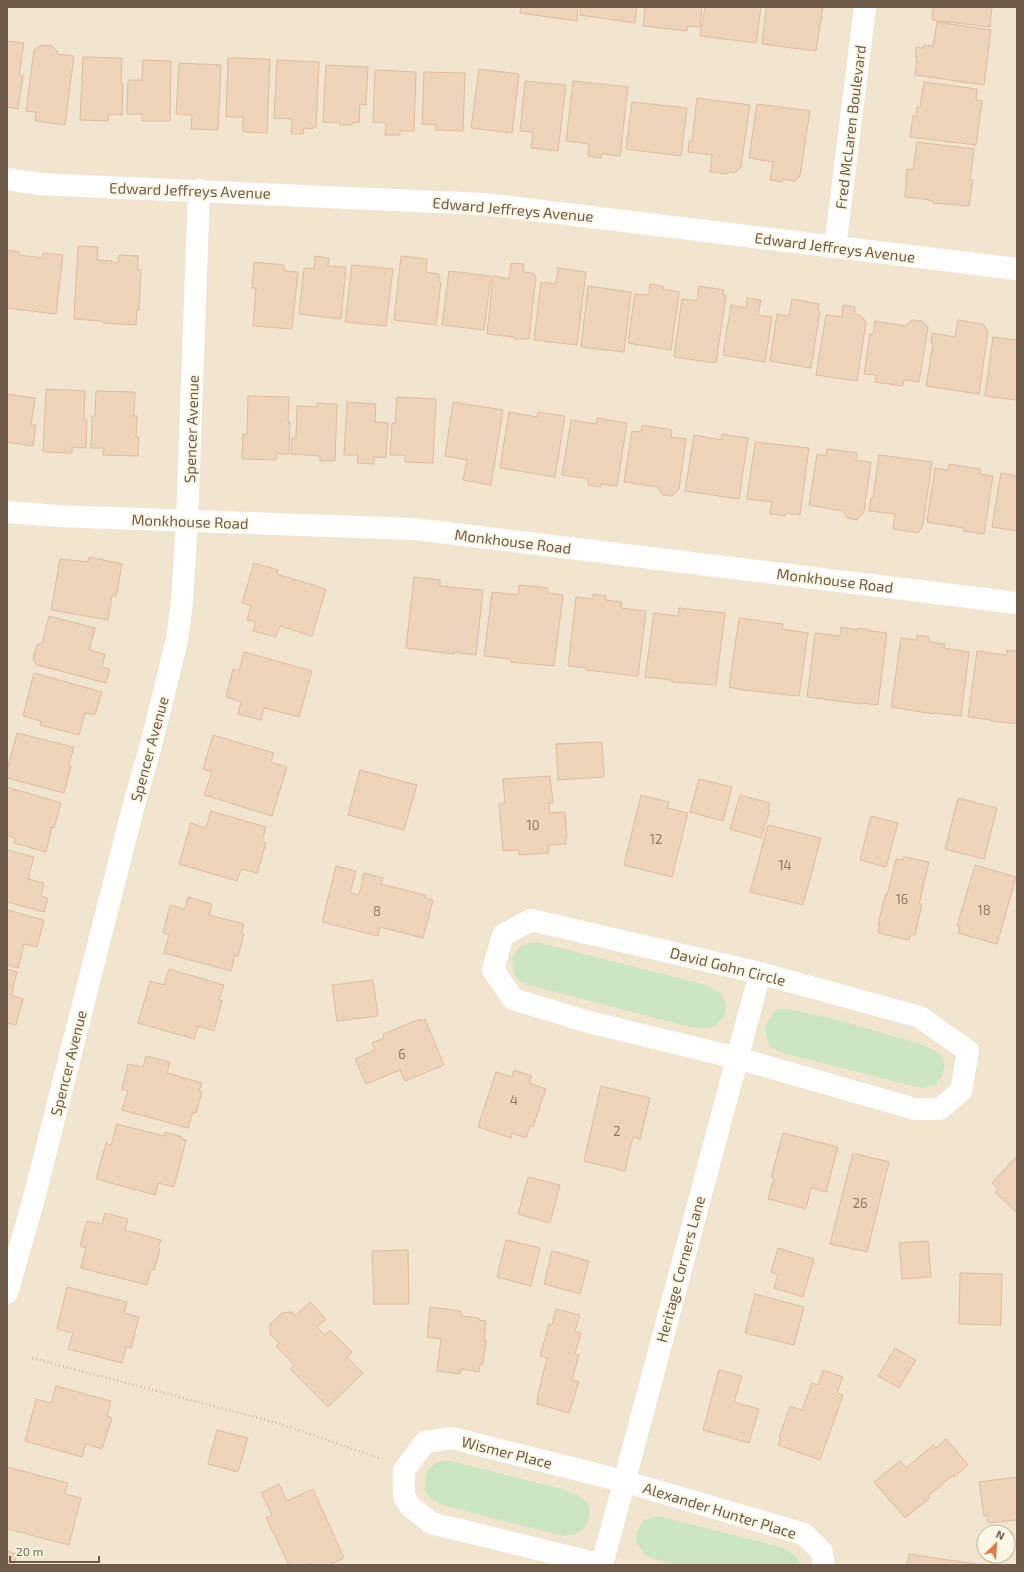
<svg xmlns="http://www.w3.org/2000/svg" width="1024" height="1572" viewBox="0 0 1024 1572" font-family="'Exo 2',sans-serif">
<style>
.residential{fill:#f1e5cf;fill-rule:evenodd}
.green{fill:#cbe6c0}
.building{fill:#edd4ba;stroke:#debc9c}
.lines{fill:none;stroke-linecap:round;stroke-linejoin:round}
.path{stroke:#d1b79e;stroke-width:2.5;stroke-dasharray:1 3;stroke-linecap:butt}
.minor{stroke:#fff;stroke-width:22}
.tertiary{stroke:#fff;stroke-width:22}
.labels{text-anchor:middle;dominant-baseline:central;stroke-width:4;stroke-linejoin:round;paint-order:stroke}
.number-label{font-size:13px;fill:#8e7966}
.street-label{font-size:15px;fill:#6e5b4a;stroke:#fdf7e5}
</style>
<rect width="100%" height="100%" fill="#faf3e0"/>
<path class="residential" d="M7 7H1017V1565H7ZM984 1532H1008V1556H984Z"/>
<path class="green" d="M536 942 706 985C710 988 716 990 720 993 732 1005 724 1023 710 1028 705 1029 699 1028 694 1028L525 984C522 982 517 979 516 976 510 967 512 953 520 947 525 944 531 943 536 942Z
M777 1009H789L841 1021 921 1044 940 1054 945 1064 942 1076 935 1085 921 1088 783 1053 770 1047C763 1029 764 1023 777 1009Z
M441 1461H451L558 1488 577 1495 588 1503C592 1523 585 1535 563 1536L442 1505 431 1499 425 1491C425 1475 425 1467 441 1461Z
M659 1516 780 1547C790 1551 796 1555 802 1565H678L655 1559 645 1555 636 1542 637 1531 644 1520Z"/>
<path class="building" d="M521 7H578L577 21 520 13Z
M581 7H637L635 23 580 15Z
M645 7H702L700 27 688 26 687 31 643 26Z
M705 7H761L756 43 700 36Z
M766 7H823L816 51 762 44Z
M933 7H992L990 27 932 20Z
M937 22 991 30 984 85 915 75 917 57H915L916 47 923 48 924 45 933 46Z
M7 41 24 43 19 75 23 76 18 109 7 107Z
M41 45 52 46 57 51V54L74 56 65 125 35 121 36 112 26 111 34 50Z
M83 57 122 58 121 83H123L122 115 109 114 108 121 80 120Z
M228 58 270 59 267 133 243 132V117H226Z
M143 60 171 61 170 121H142V114H127L128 80H142Z
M277 60 319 62 316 127H313V129L304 128 303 134H291L292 119 274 118Z
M179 63 221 65 218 130 191 129 192 115 176 114Z
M326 65 368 67 366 105 360 104 359 123 353 122 352 125H340V123L323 122Z
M479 69 519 74 512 133 471 128Z
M375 70 416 72 414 131H400V135H385L386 123 373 122Z
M424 72 465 73 463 131 436 130V125L422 124Z
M525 81 566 85 558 151 531 148 533 132 520 131Z
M573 81 628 87 620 156 601 154V158L588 156 589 144 566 141Z
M924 82 977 89 976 100 982 101 976 145 910 137 913 116H916L917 107H920Z
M697 98 750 105 741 167 735 173 729 172 728 174 710 172 712 155 688 152 689 141H692Z
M632 102 687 108 681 156 626 149Z
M757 104 810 111 800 176 795 181 783 179 782 182 770 180 773 162 749 158Z
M917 142 974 149 970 180H973L969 206 933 203V201L924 199 905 197 907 169 913 170Z
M78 246 98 247 97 260 112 261 111 262 118 263 119 255 138 256V270H141L139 310 137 309 136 325 103 323V321L74 319Z
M7 250 19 252V255L42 258 43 253 63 255 56 314 7 308Z
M315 256 329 258 328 266 346 267 341 319 299 314 304 268 314 269Z
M401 256 427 259 426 272 439 274V282H441L436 325 394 320Z
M254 262 284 265V271L298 272 292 329 253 326 256 288H252Z
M511 263 524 264 523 272 533 273 536 277 529 339H514V337L487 334 493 276 509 279Z
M352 265 393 269 386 326 345 322Z
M558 268 586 272 577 345 534 340 541 282 556 284Z
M449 271 491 276 484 330 442 325Z
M650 284 663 286 662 289 679 292 671 350 628 343 635 294 649 295Z
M588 286 631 292 624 352 581 347Z
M699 286 724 290 723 295 726 296 716 363 674 357 682 299 697 301Z
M747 298 761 300 758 315 772 317 765 362 723 355 731 305 746 308Z
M792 299 819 304 818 310 820 311 811 368 770 361 777 314 789 316Z
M843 305 855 307 854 314 861 316 866 322 857 381 816 375 826 315 842 317Z
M912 320 922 321 928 327 919 382 904 380 903 386 875 382 876 375 864 374 870 334H873L875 321 905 326Z
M958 320 983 324 988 331 979 394 926 386 933 343H931L932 333 955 337Z
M1017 331V400L985 396 993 337 1016 340Z
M46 389 85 391 84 420H87L86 448 72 447V453L43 452Z
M96 391 135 392 134 416H137L136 437H139L138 456 103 455 104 448H91L92 416H95Z
M7 394 35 398 31 425H36L33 446 7 442Z
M248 396 289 397 288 422H290L289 454H276V460L242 459 243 434H247Z
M397 397 436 399 433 463 405 462V455H390L392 423 395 424Z
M347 402 376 404 375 422 388 423 386 458 374 457V464L357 463 358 455H344Z
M453 402 503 410 491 485 463 480 467 460 445 456Z
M317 403 337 404 335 461H320V456L291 454 292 438H296L297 406 317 407Z
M509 412 537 417 538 412 565 416 555 477 500 468Z
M597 418 627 423 617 486 601 484V487L588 485V479L562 475 571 420 596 424Z
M642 425 672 430 671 437 686 439 679 489 672 496 662 495 658 487 624 482 632 431 641 432Z
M722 434 748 438 739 499 685 491 694 435 721 440Z
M755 442 809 448 800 515 785 513V516L770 514 772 502 747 499Z
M827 449 857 453 856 460 871 462 864 512 857 520 847 518 843 511 809 505 817 454 826 456Z
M879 455 932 462 923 525 918 533 893 529 895 514 869 511 871 498H873Z
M949 464 980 469V474L993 476 984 534 963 531 964 528 927 522 935 468 948 470Z
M1001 473 1017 476V531L992 527Z
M89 557 122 564 116 597 112 596 108 620 51 610 60 559 88 562Z
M254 563 278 570 277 574 326 589 312 636 280 626 276 637 253 631 256 622 247 620 251 606 242 603Z
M414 577 440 580V586L483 590 476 655 454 652V654L406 648Z
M519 585 548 588V593L563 595 554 666 511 662V659L484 656 492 592 518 595Z
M593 594 606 596 605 600 622 602 621 608 646 611 638 676 586 670V668L568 666 576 597 593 599Z
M679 608 725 613 716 685 672 682V680L645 677 654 613 678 616Z
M49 616 95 628 89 650 105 654 102 667 110 669 106 683 37 665 33 659 37 645 42 643Z
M739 618 783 624 782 629 808 633 799 696 743 690 729 687Z
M841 627 858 630V628L870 630V631L887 633 878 705 861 703V704L807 697 815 633 840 636Z
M917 635 929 637V642L945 644 944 648 969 652 961 716 934 713V714L891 707 901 638 917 640Z
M1007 650 1017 651V724L991 721V720L968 717 977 651 1006 655Z
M244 652 312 671 299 717 264 708 261 720 238 714 241 702 226 697 233 669 239 671Z
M34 673 102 692 95 715 85 713 79 735 40 725 41 721 23 716Z
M17 733 74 747 69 765 71 766 64 793 7 778V770Z
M213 735 274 753 271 762 287 767 272 816 204 795 212 772 203 769Z
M602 742 604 777 558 780 556 744Z
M360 770 417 785 404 830 348 815Z
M550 776 553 803 549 804 550 813 565 812 567 838H566V844L548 845 549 853 519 855V850L503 851 499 804 505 803 503 779Z
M699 779 732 787 723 821 690 812Z
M7 787 61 803 54 828 52 827 46 852 14 843 15 838 7 836Z
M641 795 669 802 667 808 688 813 672 877 624 865Z
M740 795 770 803 768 809 770 810 761 838 730 829Z
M958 798 997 808 984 859 945 849Z
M211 811 266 827 262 841 266 843 257 873 241 869 237 881 179 864 191 823 206 828Z
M871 816 898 823 886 867 860 860Z
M768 825 821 838 803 905 750 892Z
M7 850 34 857 28 879 44 883 41 896 48 898 44 912 7 902Z
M904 857 929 862 919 904H922L915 935 911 934 909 940 878 933 880 925H878L885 895H887L896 859 903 860Z
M975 865 1016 877 997 944 958 933 960 926H957Z
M336 866 356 871 350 893 359 895 364 873 383 878 381 884 425 895V898L433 900 423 938 380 927 378 936 322 922Z
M188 897 212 904 209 915 244 924 241 934H244L238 956 235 955 231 971 164 953 169 935 163 933 170 905 185 909Z
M7 910 44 920 37 947 24 944 18 968 7 965Z
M7 969 17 972 11 995 23 999 16 1025 7 1023Z
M169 969 224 985 219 1000H222L214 1031 198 1026 194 1039 138 1023 150 981 164 985Z
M373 980 378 1016 337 1021 332 985Z
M420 1019V1021L425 1019 444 1065 405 1081 400 1070 366 1084 355 1059 375 1050 372 1043 384 1038 383 1034Z
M146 1056 170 1062 167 1073 202 1083 199 1091 202 1092 196 1113 193 1112 188 1128 122 1110 128 1091 122 1089 128 1064 143 1067Z
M514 1070 532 1076 529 1083 546 1089 533 1127 530 1126 526 1138 512 1133 511 1138 478 1127 496 1072 512 1077Z
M601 1086 650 1098 640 1139 633 1137 625 1171 584 1161Z
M117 1124 164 1136 165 1132 182 1137V1139L186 1140 174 1187 158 1183 155 1195 96 1179 106 1143 111 1145Z
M783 1133 838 1147 826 1192 811 1188 806 1209 768 1199 774 1178 771 1177Z
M853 1153 889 1162 867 1252 830 1244Z
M1017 1156V1213L995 1192 998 1189 992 1183Z
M528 1177 560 1185 550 1223 518 1214Z
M105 1213 128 1219 125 1230 161 1240 158 1248 160 1249 154 1270 151 1269 147 1285 81 1268 86 1248 80 1246 87 1221 102 1224Z
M506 1240 540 1248 531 1286 497 1277Z
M928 1241 931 1277 902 1279 899 1243Z
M778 1248 814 1259 803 1297 774 1288 778 1275 771 1272Z
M408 1250 409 1304H374L372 1251Z
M552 1251 589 1261 580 1294 544 1284Z
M960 1273 1002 1274 1001 1325 959 1324Z
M67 1287 127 1302 124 1313 139 1317 131 1348 126 1347 122 1363 68 1349 73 1333 57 1329Z
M755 1294 804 1307 794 1345 745 1333Z
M310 1302 326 1319 317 1327 325 1335 330 1330 352 1352 347 1357 363 1373 328 1407 290 1369 294 1365 276 1346 279 1343 270 1334V1324L282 1313 292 1312 295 1316Z
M430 1307 461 1311V1316L479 1318V1320L486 1321 484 1340H486L483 1364H480L479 1372 461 1369 460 1374 437 1371 441 1339 427 1337Z
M556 1309 580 1315 575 1331 581 1333 575 1354 579 1355 572 1380 579 1382 569 1413 537 1404 538 1398H537L547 1358 540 1356 549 1324 552 1325Z
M895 1348 916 1360 899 1388 878 1376Z
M719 1370 742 1376 734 1402 759 1409 749 1443 703 1430Z
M823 1370 843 1377 837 1393 843 1395 820 1460 778 1445 781 1438H779L790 1406 802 1410 812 1383 818 1385Z
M56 1386 111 1401 107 1416 112 1418 102 1449 86 1444 82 1457 25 1441 36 1399 51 1403Z
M217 1430 248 1438 238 1472 208 1464Z
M946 1439 968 1465 954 1477 953 1475 928 1496 930 1498 905 1518 874 1482 900 1461 906 1468 933 1445 936 1448Z
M7 1467 68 1483 65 1494 81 1498 69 1545 7 1529Z
M1017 1477V1520L988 1523 987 1515 984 1516 979 1482Z
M279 1484 287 1501 313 1489 344 1558 329 1565H312L311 1563 308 1565H289L266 1518 272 1515 261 1493Z
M7 1551 17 1554 14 1564 17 1565H7Z
M909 1554 982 1565H907Z"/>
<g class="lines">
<path class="path" d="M32 1358 281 1424 382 1459"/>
<path class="minor" d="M835 247 865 7
M7 512 57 516 414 529 1017 603
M531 920 760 973 920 1017 968 1051 961 1091 940 1109H915L737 1058 585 1021 513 999 493 970 503 935Z
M7 1293 34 1198 133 808 152 741 177 640 182 602 187 521 199 190
M602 1565 760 973
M603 1565 431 1523 410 1506 404 1496V1470L425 1442 452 1438 623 1481 804 1534 822 1552 824 1565"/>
<path class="tertiary" d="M7 179 40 184 81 186 484 204 1017 269"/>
</g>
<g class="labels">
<g class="number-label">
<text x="533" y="825">10</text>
<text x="656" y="839">12</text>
<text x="785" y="865">14</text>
<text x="902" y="899">16</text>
<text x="984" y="910">18</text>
<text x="377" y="911">8</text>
<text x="402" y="1054">6</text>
<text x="514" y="1100">4</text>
<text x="617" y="1131">2</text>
<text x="860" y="1203">26</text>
</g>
<g class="street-label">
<text transform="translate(850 127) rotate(-83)">Fred McLaren Boulevard</text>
<text transform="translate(190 190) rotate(2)">Edward Jeffreys Avenue</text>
<text transform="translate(513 209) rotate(5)">Edward Jeffreys Avenue</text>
<text transform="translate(835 247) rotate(7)">Edward Jeffreys Avenue</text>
<text transform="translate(191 429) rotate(-88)">Spencer Avenue</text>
<text transform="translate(190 521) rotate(2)">Monkhouse Road</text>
<text transform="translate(513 541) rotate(7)">Monkhouse Road</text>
<text transform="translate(835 580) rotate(7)">Monkhouse Road</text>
<text transform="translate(149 749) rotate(-75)">Spencer Avenue</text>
<text transform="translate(728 966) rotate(14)">David Gohn Circle</text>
<text transform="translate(68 1063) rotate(-76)">Spencer Avenue</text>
<text transform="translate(680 1269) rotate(-75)">Heritage Corners Lane</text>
<text transform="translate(507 1452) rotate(14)">Wismer Place</text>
<text transform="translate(720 1510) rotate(17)">Alexander Hunter Place</text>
</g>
</g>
<rect width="1024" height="1572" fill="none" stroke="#6e5b4a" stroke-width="16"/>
<g transform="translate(996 1544) rotate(25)"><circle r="19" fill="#fdf7e5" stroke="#c4b9a7"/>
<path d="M0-3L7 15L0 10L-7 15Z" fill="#dc7d4d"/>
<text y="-6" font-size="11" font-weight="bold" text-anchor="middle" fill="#6e5b4a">N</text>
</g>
<path d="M10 1556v6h89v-6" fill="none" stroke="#6e5b4a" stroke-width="2"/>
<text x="16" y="1556" font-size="12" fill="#6e5b4a" stroke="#fdf7e5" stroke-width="3" paint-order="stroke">20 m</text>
</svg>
